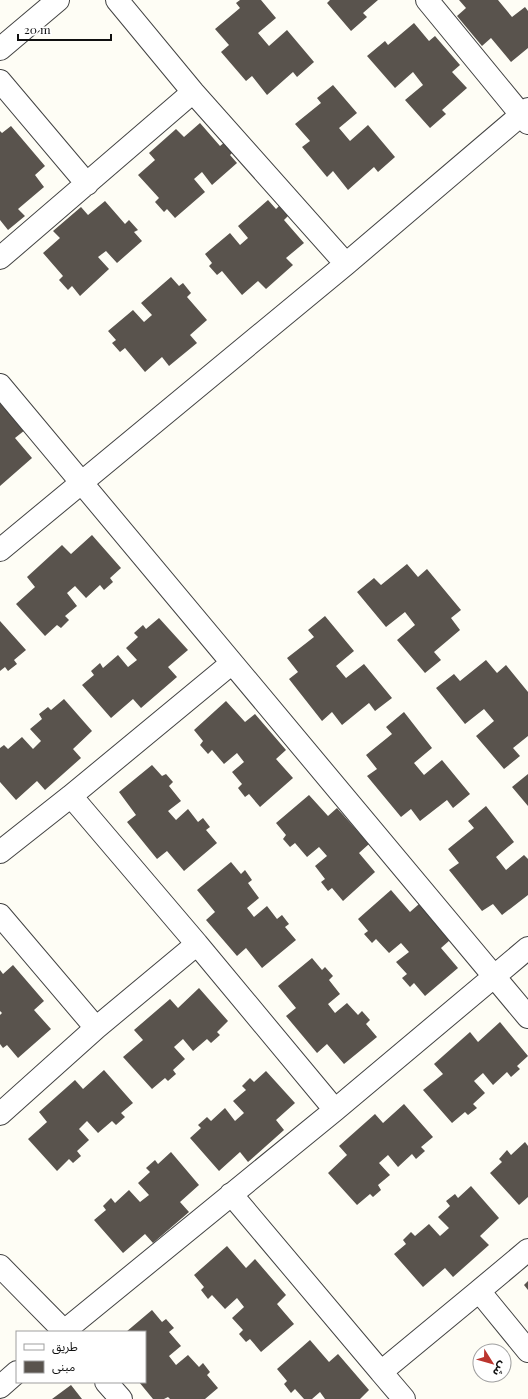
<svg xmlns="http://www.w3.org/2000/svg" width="528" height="1399" viewBox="0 0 528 1399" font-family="'Playfair Display','Noto Sans Arabic',serif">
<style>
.building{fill:#59534d}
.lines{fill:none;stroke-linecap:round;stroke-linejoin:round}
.minor-casing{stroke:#434343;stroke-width:24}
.minor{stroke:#fff;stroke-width:22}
</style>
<rect width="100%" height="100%" fill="#fefdf5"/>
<path class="building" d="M240 0H261L276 18 258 33 269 46 287 30 314 62 297 77 293 72 267 95 252 76 246 81 221 52 229 45 215 29 240 8 236 3Z
M330 0H378L363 13 367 17 351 31 327 3Z
M459 0H498L512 17 525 7 528 11V48L511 62 491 38 482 46 457 16 466 8Z
M414 23 429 41 435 36 460 65 452 72 467 88 442 110 446 114 430 128 405 100 423 85 413 72 395 88 367 56 385 41 388 45Z
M333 85 357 113 339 128 350 141 368 125 395 157 378 172 374 167 348 190 333 171 327 177 302 147 310 141 295 124 321 103 317 98Z
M200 123 220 146 225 142 233 152 230 155 237 163 212 185 202 172 194 179 205 192 175 218 167 209 164 212 155 202 159 198 138 175 155 160 149 153 176 129 184 137Z
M11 126 45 166 35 175 44 187 18 209 25 216 8 230 0 220V131L2 133Z
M268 200 276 209 279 206 288 216 284 220 304 243 286 258 293 265 266 289 258 281 242 295 222 271 217 275 209 266 212 263 205 254 230 233 240 245 248 238 238 226Z
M105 201 125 224 129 220 138 230 134 232 142 241 117 263 106 251 98 257 109 269 80 296 72 286 68 290 59 280 63 276 43 253 60 238 53 231 81 207 88 215Z
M171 277 179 286 183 283 191 293 187 297 207 320 190 335 197 343 169 366 162 357 145 372 125 348 120 352 112 343 116 340 108 331 133 310 144 322 152 315 141 303Z
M0 402 25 430 15 438 32 458 0 486Z
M92 535 121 568 110 578 113 582 104 590 100 585 86 598 75 586 67 593 77 606 65 616 69 620 61 628 57 625 45 636 16 604 35 587 27 577 62 545 71 554Z
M407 564 418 577 427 569 461 610 451 618 460 630 434 652 441 660 425 673 397 640 415 625 405 612 386 627 357 592 374 578 381 585Z
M325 616 354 651 336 666 346 678 364 664 392 698 375 711 369 703 342 725 332 712 322 721 289 679 298 672 287 658 314 637 308 630Z
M159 618 188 650 168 667 177 677 141 708 133 699 111 718 82 685 94 675 91 671 100 663 103 668 118 655 128 667 137 660 126 648 138 637 134 633 143 625 146 629Z
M0 621 26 650 14 660 17 664 8 671 5 667 0 671Z
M486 660 497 673 506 665 528 692V736L513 748 520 756 504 769 476 736 494 721 484 709 465 724 436 688 454 674 460 681Z
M64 699 92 731 73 749 81 758 45 790 37 781 16 800 0 782V748L4 745 8 749 22 737 33 749 41 741 30 729 42 719 39 714 48 707 51 710Z
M226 701 245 722 255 714 286 750 276 759 293 778 260 807 249 794 245 797 238 788 242 784 232 772 244 762 237 753 224 764 212 750 208 754 200 745 203 741 194 730Z
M404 712 432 748 414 763 424 775 442 760 470 794 453 808 447 800 420 821 411 809 401 817 367 776 377 769 366 755 392 734 386 727Z
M152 765 162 776 166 774 173 782 169 786 181 801 168 811 176 820 188 809 198 822 203 818 210 827 206 830 217 843 184 871 167 851 157 859 127 822 136 815 119 792Z
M528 774V806L512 787Z
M309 795 328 816 337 808 369 844 359 853 375 872 343 901 332 888 328 891 321 882 325 879 315 866 327 856 319 847 307 857 295 843 290 847 283 839 286 835 276 823Z
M486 806 514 842 496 857 506 870 524 855 528 859V895L502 915 493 904 482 911 449 870 459 863 448 849 474 828 468 821Z
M231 862 241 874 245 870 252 880 248 883 259 898 247 908 254 917 267 906 277 919 282 915 289 924 285 927 296 940 262 968 246 948 237 956 206 920 215 912 197 890Z
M391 890 410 912 419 904 450 940 441 948 458 968 425 996 414 983 410 987 402 978 407 974 396 962 409 952 401 943 389 953 376 939 372 943 364 934 368 931 358 919Z
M312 958 322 970 325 967 333 976 329 980 340 994 328 1004 335 1013 347 1003 358 1015 362 1011 370 1020 366 1024 377 1037 344 1064 327 1044 317 1053 286 1016 296 1008 278 986Z
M13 965 44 1001 34 1010 51 1029 18 1058 7 1045 3 1048 0 1044V1015L2 1013 0 1011V970L3 974Z
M199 988 228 1021 217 1032 220 1035 211 1043 207 1039 193 1051 183 1039 174 1047 185 1059 173 1070 176 1074 168 1081 165 1078 152 1089 123 1057 143 1040 134 1030 170 999 178 1008Z
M500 1022 528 1056 517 1066 520 1069 511 1077 507 1072 493 1085 483 1073 474 1081 485 1093 473 1104 477 1108 468 1115 465 1112 452 1123 423 1090 443 1074 434 1064 470 1032 478 1042Z
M104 1070 133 1103 121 1113 125 1117 116 1125 112 1121 98 1133 87 1121 79 1129 89 1140 77 1151 81 1156 73 1163 69 1159 57 1171 28 1139 47 1122 39 1112 75 1080 83 1089Z
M266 1071 295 1103 276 1120 284 1130 248 1162 240 1152 219 1171 190 1138 201 1128 198 1125 207 1117 211 1121 225 1108 235 1121 244 1113 233 1101 246 1090 242 1086 250 1078 254 1082Z
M404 1104 433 1137 421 1147 425 1151 416 1159 412 1154 398 1167 388 1155 379 1163 390 1175 378 1185 381 1190 373 1197 370 1194 357 1205 328 1173 347 1155 339 1146 375 1114 383 1123Z
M525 1142 528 1146V1197L519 1205 490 1173 502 1162 499 1159 507 1150 511 1155Z
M171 1152 199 1185 180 1202 189 1212 153 1243 145 1234 123 1253 94 1220 106 1210 103 1206 111 1198 115 1203 129 1190 140 1202 149 1195 138 1183 150 1172 146 1168 155 1160 158 1164Z
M471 1186 499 1218 480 1236 489 1245 453 1277 445 1268 423 1287 394 1254 406 1244 403 1240 411 1232 415 1236 429 1224 440 1236 449 1228 438 1217 450 1206 446 1201 455 1194 458 1198Z
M227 1246 246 1268 255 1259 286 1295 277 1304 294 1324 261 1352 250 1339 246 1342 239 1334 243 1330 232 1318 244 1307 237 1298 225 1309 212 1295 208 1299 201 1290 204 1287 194 1275Z
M528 1281V1290L524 1285Z
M152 1310 162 1322 166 1319 174 1328 169 1332 181 1346 169 1356 176 1365 188 1355 199 1367 203 1363 210 1372 207 1375 218 1388 205 1399H170L168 1397 164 1399H153L139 1382H145V1332H126Z
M310 1340 329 1362 338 1354 369 1390 360 1399H325L320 1392 312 1399H304L295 1389 291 1393 284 1384 287 1381 277 1369Z
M71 1385 82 1399H52Z"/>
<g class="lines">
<defs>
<path id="minor" d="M117 0 193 92 346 264
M427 0 528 123
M0 49 58 0
M0 81 87 184
M0 258 193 92
M0 385 528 1017
M0 550 346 264 528 109
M0 852 71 796
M0 915 96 1028
M197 944 335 1110
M0 1114 96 1028 197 944 71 796 232 663
M231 1194 381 1372 479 1291
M528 1250 479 1291 528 1351
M0 1266 65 1332
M63 1332 335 1110 528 948
M381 1372 404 1399
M106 1382 121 1399
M0 1387 17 1372"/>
</defs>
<use href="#minor" class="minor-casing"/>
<use href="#minor" class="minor"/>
</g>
<rect x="16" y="1331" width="130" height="52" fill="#ffffff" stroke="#9f9f9f"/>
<rect x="24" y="1344" width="20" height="6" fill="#ffffff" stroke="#9f9f9f"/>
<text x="52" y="1351" font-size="12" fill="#101010">طريق</text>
<rect x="24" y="1361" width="20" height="12" fill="#59534d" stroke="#9f9f9f"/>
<text x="52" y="1371" font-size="12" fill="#101010">مبنى</text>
<g transform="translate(492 1363) rotate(127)"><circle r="19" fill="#ffffff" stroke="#9f9f9f"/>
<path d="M0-3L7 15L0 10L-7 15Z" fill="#bb352e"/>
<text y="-6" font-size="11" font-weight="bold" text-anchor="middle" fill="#101010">ش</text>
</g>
<path d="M18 34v6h93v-6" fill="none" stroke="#101010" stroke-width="2"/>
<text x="24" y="34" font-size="12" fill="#101010" stroke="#ffffff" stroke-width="3" paint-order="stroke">20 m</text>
</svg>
